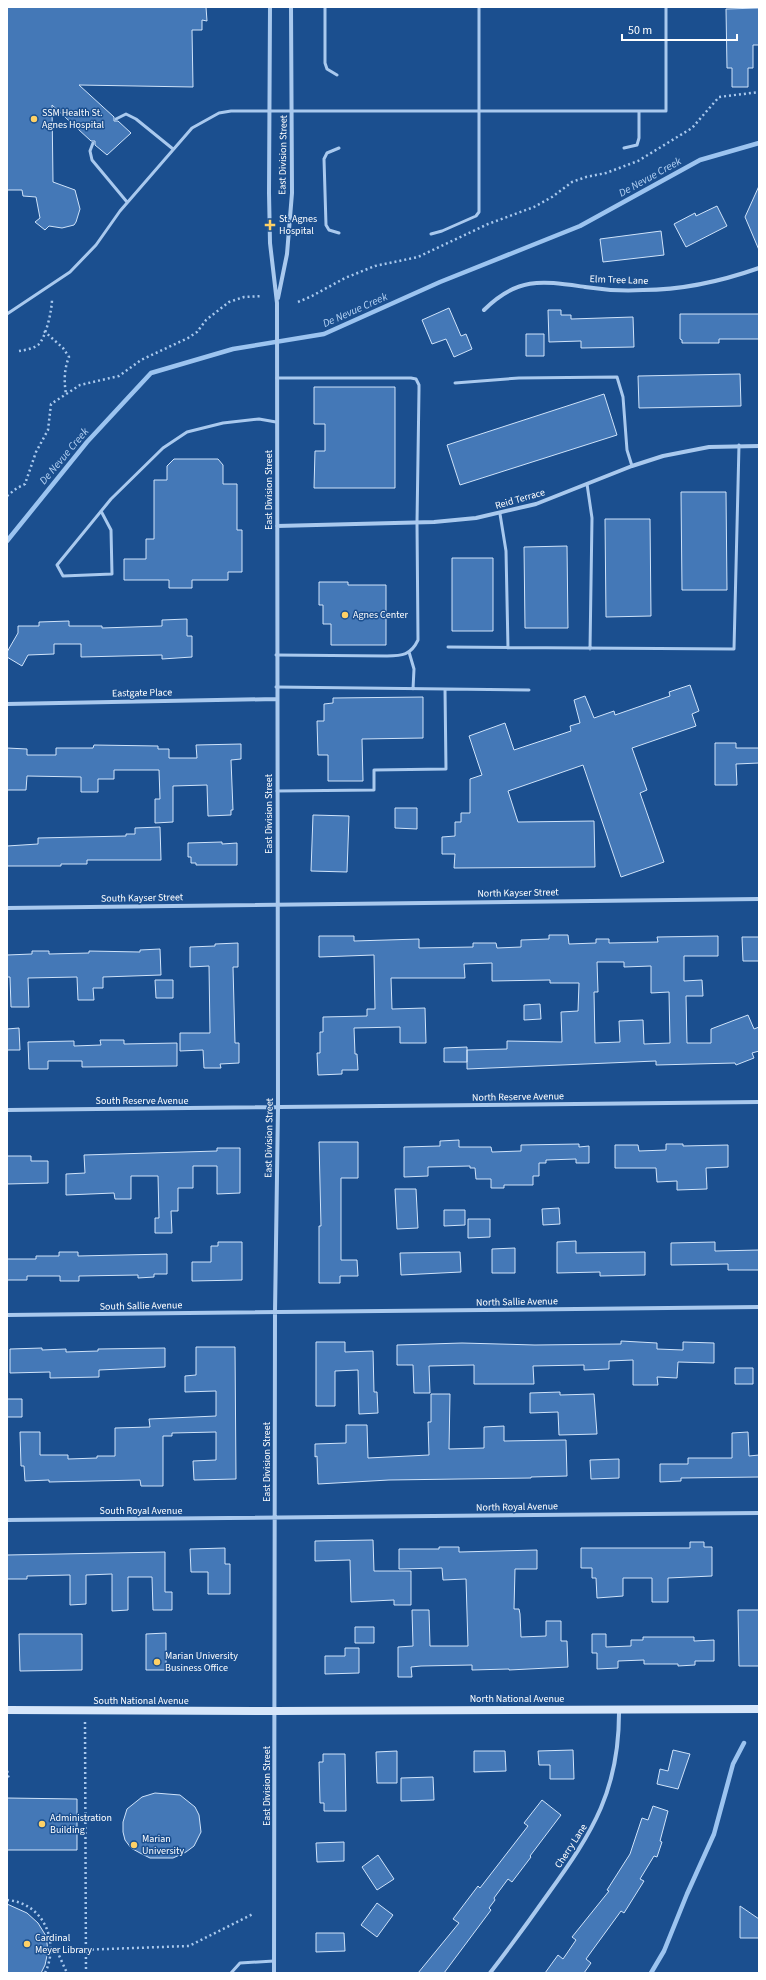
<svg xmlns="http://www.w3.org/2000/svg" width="766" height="1980" viewBox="0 0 766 1980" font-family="'Source Sans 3',sans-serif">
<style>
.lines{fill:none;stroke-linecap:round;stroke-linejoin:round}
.stream{stroke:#9cc4f0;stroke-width:4.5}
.building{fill:#4478b7;stroke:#cfe3fa;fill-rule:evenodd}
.path{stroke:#a9c9ee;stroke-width:2.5;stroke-dasharray:2 3;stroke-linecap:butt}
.lane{stroke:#a9c9ee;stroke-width:3}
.street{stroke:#a9c9ee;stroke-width:4}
.secondary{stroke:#d6e6fa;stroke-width:8}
.poi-dot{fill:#ffd166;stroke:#1b4f8f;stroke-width:1.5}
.labels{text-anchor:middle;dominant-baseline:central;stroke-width:3;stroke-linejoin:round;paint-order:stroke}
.poi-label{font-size:10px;fill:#fff;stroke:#1b4f8f;text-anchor:start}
.street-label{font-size:10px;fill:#fff;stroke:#1b4f8f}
.water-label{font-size:11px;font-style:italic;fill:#b5d3f5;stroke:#1b4f8f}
</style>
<rect width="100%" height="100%" fill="#1b4f8f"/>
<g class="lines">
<path class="stream" d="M7 541 87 442 151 373 233 349 324 334 440 282 580 226 700 160 759 143
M651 1973 664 1951 687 1894 714 1834 733 1764 744 1743"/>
</g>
<path class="building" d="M7 7H206L207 21 202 20V30H192L193 87 79 85 114 117V121H118L131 133 107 155 95 145V141H91L52 105 53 182 75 190 80 209 76 222 74 225 62 228 49 226 45 230 35 222 40 218 36 197 23 196 22 190H7Z
M759 8V45H753V68H748V87H732V68H727L726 9Z
M759 186V250L745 217Z
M717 206 727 226 686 247 674 224 695 213 696 216Z
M661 231 664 255 603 262 600 239Z
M449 308 461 336 466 334 472 349 454 357 446 339 432 344 422 320Z
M548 310H561V315H571V319L633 317 634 347 581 348V341L549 342Z
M680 314H759V339H719V343H682V340L680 339Z
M526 334H544V356H526Z
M740 374 741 406 639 408 638 376Z
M314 387H395V488H314L315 451H325V424H314Z
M604 394 617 435 460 485 447 445Z
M174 459H218L223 465V484H237V530H242V572H228V580H192V588H169V580H124V559H146V539H154V480H167V466Z
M681 492H726L727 590H682Z
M605 519H650L651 616 606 617Z
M567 546 568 628H525L524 547Z
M452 558H493V631H452Z
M319 582H348V585H386V645H331V624H323V605H319Z
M187 619V636H192V657L162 659V655L81 657V644H54V654L28 655 22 666 7 657V652L18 633V626H39V622L69 621V626H102V628L162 626V620Z
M690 685 699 711 692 714 696 726 632 748 647 790 640 793 664 862 621 877 583 765 508 791 518 822 594 821 595 867 454 868 455 854H442V837L455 836V822H461V813H470V779L482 775 469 736 505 723 514 750 571 731 570 726 580 723 574 700 585 696 594 718 614 711 615 715 670 696 669 692Z
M423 697V738L362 739 363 781H328V755H318L317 721H324V704L333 703V698Z
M715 743H736V748H759V763L736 764 737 785H715Z
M241 744V759L231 760 233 810H231V815L208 816 207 785 173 786V822L155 823V799H160L159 770H114V779H98V792H81V777L27 776 26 790H7V748L27 749V755H56V748H93L94 745 158 746V749H169V758H197L196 745Z
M395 808H417V829L395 828Z
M313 815 349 816 347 872 311 871Z
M160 827 161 860H87V864H61V866H7V846L38 844V838L126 836V834H135V828Z
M222 842V844L237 843V865H196V863H191V857H188V843Z
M549 935H568L569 944 596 943V939H609V943L658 942 657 937 718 936V956H684V981L702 980 703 996H686L687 1043H711V1029L748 1015 754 1029 759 1027V1051L752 1053 754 1058 736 1065 735 1063 656 1065V1061L467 1069V1050L507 1049V1041L562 1042 561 1012 578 1011 579 983H550V980L492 981V963L464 964 465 978H391L392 1009 425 1008 426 1043H400V1027L354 1028 355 1054H357L358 1070H342V1074L318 1075 317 1053H320V1032H323V1017L367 1016V1009H375L374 955 319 957V936H354V941L419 939V948L473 947V943H496L497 948 521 947V940L549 939ZM597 962H624V967L651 966V993L669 992 670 1043 644 1044 643 1020 619 1021 620 1042 595 1043 594 992H598Z
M742 937H759V961H743Z
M238 943V967H233L235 1043H239V1063L220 1064 221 1068H204L203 1050 180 1051V1033H210L209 966 190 967V947L215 946V944Z
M160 949 161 975 103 977V988H93L94 1000H78L77 977 28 978 29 1007H11L10 977H7V955L32 954V951H49V954L89 953V951L140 952V950Z
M155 980H173V998H156Z
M540 1004 541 1019 524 1020V1005Z
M19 1028 20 1050H7V1029Z
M100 1040H124V1044L177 1043V1066L82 1067V1061H48V1069H29L28 1042 74 1041V1046L101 1045Z
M467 1047V1062H444V1048Z
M459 1140V1147H491L492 1152 521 1151V1145L579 1144V1147L589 1146V1163H576V1159L546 1160V1163H539V1176H533V1185H504V1188H491V1179H476L475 1168H470V1166L428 1167V1176L404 1177V1147L440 1146V1141Z
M319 1142H358V1178H341V1260H357L358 1276H340V1283H319V1226H321Z
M666 1144H683V1146L728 1145V1167L706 1168 707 1189 677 1190V1181L657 1182 656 1168H615V1145H638L639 1151 666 1150Z
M217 1148H240V1193L217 1194V1166H193V1188H178V1211H171L172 1233H155V1218H159L158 1176H131V1199H115L114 1193 66 1195V1174L85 1173 84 1155 217 1151Z
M7 1156H31V1161H48V1183L7 1184Z
M395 1189H416L418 1228 397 1229Z
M559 1208 560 1224 543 1225 542 1209Z
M444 1210H465V1225L444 1226Z
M468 1219H490V1237L468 1238Z
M576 1241V1253L645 1252V1275L600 1276V1272L557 1273V1242Z
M218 1242H242V1280L192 1281V1262H211V1246H218Z
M715 1242V1251L759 1250V1270H728V1264L671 1265V1243Z
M515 1248V1273H492V1249Z
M59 1252H78V1256L167 1254V1274H154V1277L138 1278V1275L79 1276V1281H60V1276H27V1280H7V1259H36V1256H59Z
M460 1252 461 1272 401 1275 400 1253Z
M621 1341 657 1343V1349L683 1350V1342L714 1343V1363L678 1362 677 1378 657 1377 658 1385H633V1360L609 1361V1369L584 1370V1365L533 1366 534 1384H474V1365L429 1366 430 1393H414L413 1365H397V1345L462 1343 535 1345 621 1344Z
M316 1342H345V1352L373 1351 374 1392H377L378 1413 359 1414 358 1370 335 1371V1406H316Z
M196 1347H235L236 1479 194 1480 193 1461 216 1460V1432L172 1433V1436H163V1486H141L140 1480 49 1482V1480L25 1481 24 1466H21L20 1432H40V1455H68V1459L97 1458V1456H115V1428L150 1427 149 1419 216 1416V1391L185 1392V1376L196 1375Z
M42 1348V1350L66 1349V1352L98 1351V1349L165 1348V1367L99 1370V1377L50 1378V1372L10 1373V1349Z
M735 1368H753V1384H735Z
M560 1392V1395L594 1394 597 1434 559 1435 558 1412 530 1413V1393Z
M431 1394H450L449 1449 484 1448V1427L504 1426V1441L566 1440 567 1476 531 1477V1478L389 1480 318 1484 317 1456 315 1457V1444L346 1443V1425H367L368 1458 429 1455 428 1422H431Z
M7 1399H22V1417H7Z
M748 1432 749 1456 759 1455V1477L681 1478V1481L660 1482V1464H688V1458H732V1433Z
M619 1459V1478L591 1479 590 1460Z
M373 1540 374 1571H411V1605H394V1600L351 1602 350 1560 315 1561V1541Z
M690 1542H704V1547H712V1576L668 1578V1602H652V1578H623V1596L597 1598 596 1578H592V1568H581V1548H690Z
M439 1547H459V1552L537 1550V1569H515L514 1609H519L520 1614 521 1637 546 1636V1621H561V1641H567L568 1667 509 1670V1669L472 1670V1665L421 1666 411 1667 412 1677H398V1647L413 1646 412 1610H429L430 1646H468L466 1579 443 1580 442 1568 399 1569V1549H439Z
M225 1548V1564H230V1594H208V1572H191L190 1549Z
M165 1552V1592H172V1610H153L152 1577H128V1610L112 1611V1574L86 1575V1604L70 1605V1575L27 1576V1579H7V1555Z
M738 1610H759V1666H739Z
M355 1627H374V1643H355Z
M166 1633V1670H146V1634Z
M19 1634H82V1670L20 1671Z
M592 1634H606V1647L631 1646V1640H643V1637H694V1641L714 1640V1661H695V1665L678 1666V1664H644V1660L618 1661V1668L597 1669V1653H592Z
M345 1648H359V1673L325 1674V1656H345Z
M573 1750 574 1779H550V1765H539L538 1751Z
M673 1750 690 1754 678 1789 657 1784 660 1769 668 1771Z
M397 1751V1783H377L376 1752Z
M474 1751H505L506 1771 474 1772Z
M323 1754H345L346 1811H324V1803H320L319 1762H323Z
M433 1777 434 1800 401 1801V1778Z
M155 1793 180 1795 195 1807 199 1815 201 1832 194 1846 186 1852 173 1858H150L140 1853 131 1848 125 1840 123 1832V1822L127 1809 142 1797Z
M7 1798 77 1799V1850H7Z
M542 1800 561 1815 530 1856 531 1857 512 1882 508 1879 494 1898 495 1900 489 1908 491 1910 444 1973H418L459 1923 453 1919 478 1886 480 1888 528 1826 524 1823Z
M653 1806 668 1811 660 1841 662 1842 657 1857 654 1856 640 1879 644 1881 624 1913 621 1911 586 1959 591 1963 584 1973H545L558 1955 563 1959 576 1940 572 1937 609 1891 607 1890 630 1854 642 1818 648 1820Z
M344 1842V1861L317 1862 316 1843Z
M378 1855 394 1879 377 1890 362 1867Z
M377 1903 393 1915 377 1937 361 1925Z
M7 1904 27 1913 38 1923 46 1936 48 1951 45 1965 41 1973H7Z
M740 1906 759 1919V1938H740Z
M316 1933H344L345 1951 316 1952Z"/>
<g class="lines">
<path class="path" d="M298 302 312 296 345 278 375 266 418 257 488 224 534 207 552 197 572 182 586 177 606 173 638 161 692 128 719 97 759 92
M44 331 63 348 69 357C64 369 64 382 66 394
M19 351C25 350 32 349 38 345 46 338 52 310 52 299
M7 496 17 488 25 484 36 452 48 430 51 404 80 385 119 376 141 360 188 338 197 332 206 320 229 302 244 297 262 296
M85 1722 86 1973
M7 1771 9 1775 7 1779
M7 1900C44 1903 60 1942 45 1973
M52 1951 189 1946 253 1914
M57 1951 67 1973"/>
<path class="lane" d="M325 7V63L327 69 337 75
M116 119 126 114 136 119 173 149
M93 143 90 151 92 160 127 202
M339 148 327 153 324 159 326 225 329 230 339 233
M624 148 637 145 639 138V111
M431 234 442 231 476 216 479 212V7
M7 314 70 272 96 245 120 211 192 128 219 113 231 111H666V7
M455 383 519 378 617 377 623 397 627 450 632 466
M587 484 592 518 590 649
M101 511 111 530 112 574 63 576 57 565 111 499 163 448 187 432 223 423 259 419 276 422
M500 514 506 551 508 648
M448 647 734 649 739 445
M409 652 414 669 413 689
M276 655 387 656C402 656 411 655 418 640L417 523 419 390V385L416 379 411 378H277
M276 687 529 690
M277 791 374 790V770L446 769 445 689
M231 1973 240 1963 274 1961"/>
<path class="street" d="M270 7 269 193 270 243 277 303 278 1108 275 1312 274 1973
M278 298 287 254 292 193 291 7
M484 310C518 276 543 281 585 287 604 290 624 291 643 290 683 290 722 281 759 268
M277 526 434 522 476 518 536 504 632 466 663 456 709 447 759 446
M7 704 276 699
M7 908 759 899
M7 1110 759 1102
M7 1315 759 1307
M7 1520 759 1513
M490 1973C510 1947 529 1921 548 1894 593 1832 620 1789 619 1709"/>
<path class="secondary" d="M7 1710 275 1711 759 1709"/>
</g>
<g class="poi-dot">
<circle cx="34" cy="119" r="4"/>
<path d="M268 219h4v4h4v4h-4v4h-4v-4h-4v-4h4z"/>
<circle cx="345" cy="615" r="4"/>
<circle cx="157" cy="1662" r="4"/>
<circle cx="42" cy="1824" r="4"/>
<circle cx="134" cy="1845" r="4"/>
<circle cx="27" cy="1944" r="4"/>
</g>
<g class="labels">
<g class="poi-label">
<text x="42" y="113">SSM Health St.<tspan x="42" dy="12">Agnes Hospital</tspan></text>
<text x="279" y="219">St. Agnes<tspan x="279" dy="12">Hospital</tspan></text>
<text x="353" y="615">Agnes Center</text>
<text x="165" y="1656">Marian University<tspan x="165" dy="12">Business Office</tspan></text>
<text x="50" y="1818">Administration<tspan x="50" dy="12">Building</tspan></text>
<text x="142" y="1839">Marian<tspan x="142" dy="12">University</tspan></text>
<text x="35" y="1938">Cardinal<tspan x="35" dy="12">Meyer Library</tspan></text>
</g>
<g class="street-label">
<text transform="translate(283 155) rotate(-89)">East Division Street</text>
<text transform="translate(619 280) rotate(2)">Elm Tree Lane</text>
<text transform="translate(269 490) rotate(-90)">East Division Street</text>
<text transform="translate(520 499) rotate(-16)">Reid Terrace</text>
<text transform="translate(142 693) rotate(-1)">Eastgate Place</text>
<text transform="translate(269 814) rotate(-90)">East Division Street</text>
<text transform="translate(518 893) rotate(-1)">North Kayser Street</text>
<text transform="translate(142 898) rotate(-1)">South Kayser Street</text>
<text transform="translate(518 1097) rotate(-1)">North Reserve Avenue</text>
<text x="142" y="1101">South Reserve Avenue</text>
<text transform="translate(269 1138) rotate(-89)">East Division Street</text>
<text transform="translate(517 1302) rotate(-1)">North Sallie Avenue</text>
<text transform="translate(141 1306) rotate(-1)">South Sallie Avenue</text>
<text transform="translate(267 1462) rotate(-90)">East Division Street</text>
<text transform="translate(517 1507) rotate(-1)">North Royal Avenue</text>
<text x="141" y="1511">South Royal Avenue</text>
<text x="517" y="1699">North National Avenue</text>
<text x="141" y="1701">South National Avenue</text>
<text transform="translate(267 1786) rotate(-90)">East Division Street</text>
<text transform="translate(571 1846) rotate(-57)">Cherry Lane</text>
</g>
<g class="water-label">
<text transform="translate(650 177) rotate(-29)">De Nevue Creek</text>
<text transform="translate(355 310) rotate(-24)">De Nevue Creek</text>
<text transform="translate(64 456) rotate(-50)">De Nevue Creek</text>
</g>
</g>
<rect width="766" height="1980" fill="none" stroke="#ffffff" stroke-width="16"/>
<path d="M622 34v6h115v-6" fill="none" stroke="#ffffff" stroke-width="2"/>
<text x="628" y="34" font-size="12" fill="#ffffff" stroke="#1b4f8f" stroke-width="3" paint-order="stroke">50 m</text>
</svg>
